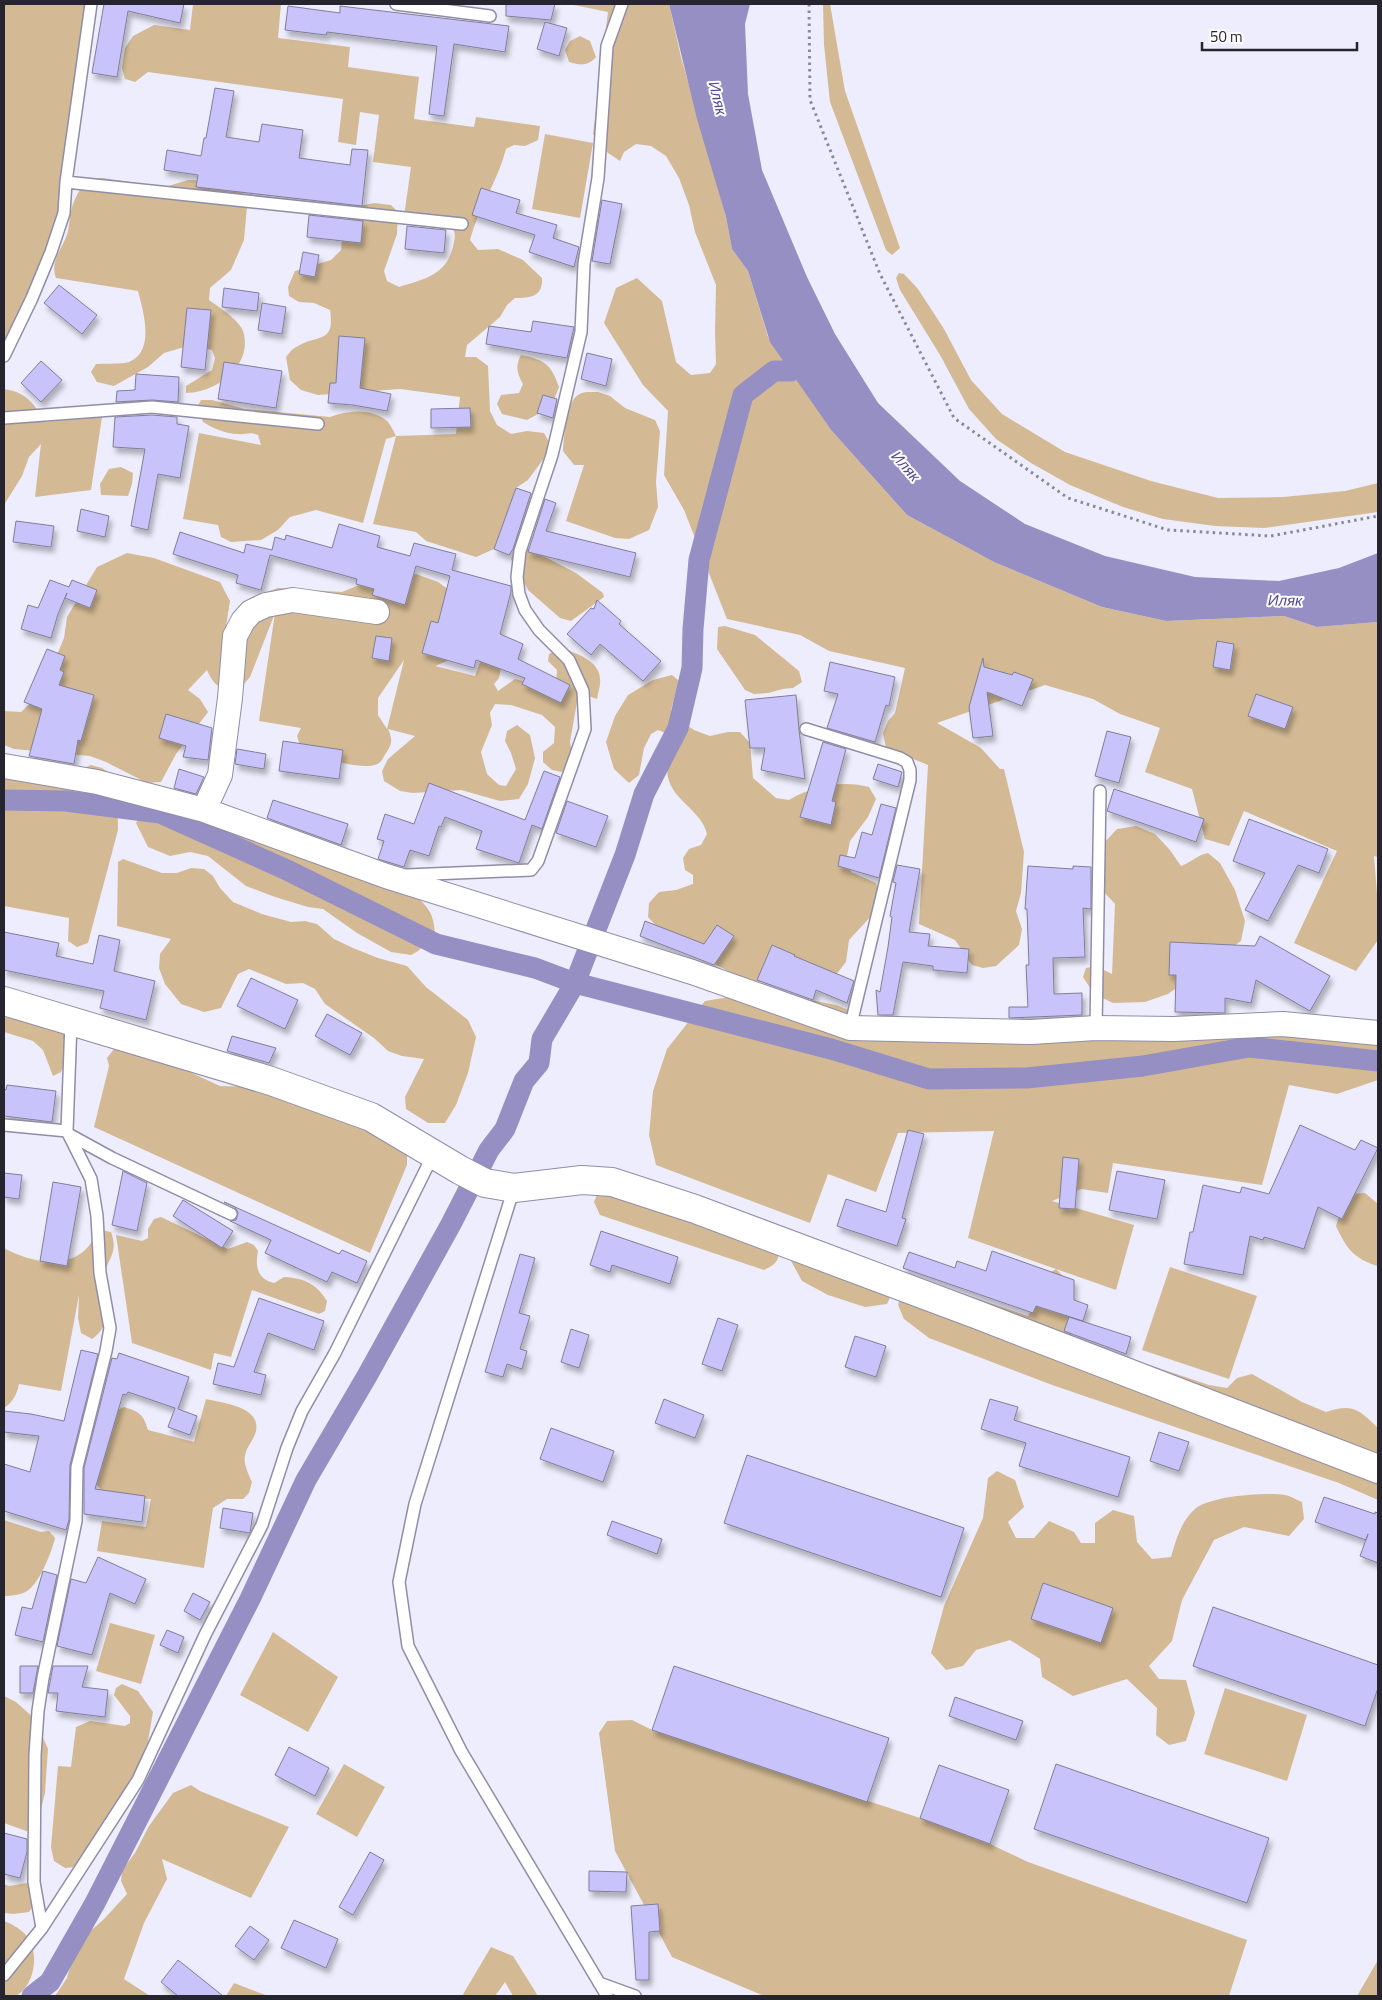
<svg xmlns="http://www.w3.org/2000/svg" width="1382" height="2000" viewBox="0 0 1382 2000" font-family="'Titillium Web',sans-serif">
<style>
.green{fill:#d4ba94;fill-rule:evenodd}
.water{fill:#958fc3}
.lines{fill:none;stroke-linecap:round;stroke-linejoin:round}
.canal{stroke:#958fc3;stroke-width:21}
.building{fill:#c9c3fb;stroke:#807e96;filter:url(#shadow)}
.lane-casing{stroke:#908da6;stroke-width:14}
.street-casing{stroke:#908da6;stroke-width:26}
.secondary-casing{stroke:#908da6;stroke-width:30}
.path{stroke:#8a8996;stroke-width:3;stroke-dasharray:2.5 4;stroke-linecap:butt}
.lane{stroke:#fff;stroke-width:11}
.street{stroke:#fff;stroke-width:24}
.secondary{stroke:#fff;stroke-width:28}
.labels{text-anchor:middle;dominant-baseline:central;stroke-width:4;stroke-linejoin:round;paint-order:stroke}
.water-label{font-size:15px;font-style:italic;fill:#55498c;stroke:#fcfcfc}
</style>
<defs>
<filter id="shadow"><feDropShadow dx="3" dy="5.5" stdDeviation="2.5" flood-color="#0004"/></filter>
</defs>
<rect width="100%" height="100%" fill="#eeedfd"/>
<path class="green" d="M4 4H94L56 242 4 359Z
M193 4H281L278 38 350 47 348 67 419 77 414 119 474 127 476 117 540 126 538 140 525 146 514 145 506 149C498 181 478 208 470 240L478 250 498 249 523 260 542 278C543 297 530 298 515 298L507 305 500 317 467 345 465 357H476L488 366 490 411 497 425 511 434 527 431 544 433 549 442 547 454 528 480 516 488 494 549 476 557 426 541 416 532 373 524 396 436 386 439 363 523 316 510 290 517 278 530 261 540 231 542 221 537 218 525 183 519 199 433 261 445 258 435C248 431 247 435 238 434 225 434 213 428 203 422L197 407 201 400H212L245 409 330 417C348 410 373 408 388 422 391 426 394 432 396 436L456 434 460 397 400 389 318 395 301 390 290 380 286 357C289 353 293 348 298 346 319 334 335 344 330 310L314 303 299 302 289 296 288 287 295 271 331 260 341 250 343 230 360 206 374 203 391 205 398 212 397 234 384 271 387 281 399 287C427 278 448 275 454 242 455 236 456 232 451 228L403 223 411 167 373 162 379 115 360 112 356 145 338 142 343 99 148 72 135 82 125 79 122 68 125 48 133 36 154 25 190 30Z
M569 4H669L681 57 726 217 732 249 748 271 768 337 831 430 907 515 994 562 1102 607 1166 621 1284 616 1317 627 1378 622V857L1374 856 1378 906V940L1356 971 1294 943 1337 851 1244 811 1229 846 1205 839 1192 789 1145 772 1160 728 1120 714 1093 699 1045 685 937 723 981 748 1000 769H1004L1024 852 1021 893 1016 911 1022 929 1019 945 996 966 983 968 972 965 955 940 919 924 928 765 886 748 883 733 888 721 895 713 905 668 829 651 800 635 727 619 684 510 664 475 668 411 643 385 604 323 616 288 637 278 662 301 676 362 691 375 710 373 716 364 715 332 716 285 695 232 689 205 679 178 666 156 651 146 636 144 624 152 620 161 608 153 593 134 608 12Z
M823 4H830L845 91 900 248 892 255 886 250 830 102 824 45Z
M580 36 590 41 596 57C587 67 580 65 569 62L565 50 570 41Z
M545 134 593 143 580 218 532 209Z
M90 178H103L165 187 188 180 226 181 240 189 247 207 244 240 231 270 210 288 209 300C219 307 239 320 243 331 254 365 216 393 186 393V386L212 370 215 358 212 350 191 345 164 353 148 367 114 386 97 382 91 372 96 364C104 363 125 365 131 361 155 349 143 311 138 291L56 278C49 261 64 247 68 231 70 219 70 208 76 197 79 190 85 184 90 178Z
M899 273 904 274 918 289 944 329 971 380 1002 414 1065 452 1151 481 1218 498 1283 497 1345 491 1378 483V512L1264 528 1215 526 1163 519 1123 507 1070 485 1031 463 996 439 969 409 940 355 900 290 896 278Z
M521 355C545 360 551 364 559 387L551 407 527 420 502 414 497 404 501 395 519 393 523 384C517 374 515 365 521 355Z
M4 389C26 392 34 403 45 422L102 417 91 490 35 497 41 444 29 457 22 476 4 505Z
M598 392 610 396 625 408 655 420 660 431 656 482 658 507 649 530 629 539 615 538 566 521 584 465H574L563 451C564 437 566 402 578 395 583 391 591 392 598 392Z
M121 467 133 473 132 484 128 496 101 495 100 484 109 469Z
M528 548 576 573 603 593 604 597 571 621 560 618 528 590 511 559 516 549Z
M127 553 154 558 220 582 230 601 224 639 237 609 250 598 278 588 342 592 381 576 416 574 438 582 488 617 464 654 435 666 475 676 482 657 502 662 499 678 494 684 498 691 515 679 544 687 556 684 557 670 548 661 549 654 561 648C576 653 600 661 600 679 601 685 598 693 597 699L588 696 577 702 570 742 572 754 562 772 552 770 543 762V752L554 743 555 727 542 715 511 705 495 704 490 713 492 725 481 752 487 774 499 785 506 786 516 769 511 753 505 741 507 731 517 725 530 735 535 758 528 784 519 799 500 801 461 790 413 793 400 791 384 781 382 771 388 759 415 736 388 729C393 740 392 744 386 753 384 756 382 761 379 763 366 773 316 756 301 749L297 736 301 728 259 721 275 613 250 677 238 691C220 690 214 686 207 670L188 690 200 699 208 712 176 754 161 782 147 783 106 762 90 756 14 749 4 745V711L21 712 41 693 64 638 67 617 97 567ZM404 660 387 729 378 715V698Z
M725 626 755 635 799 671 802 682 793 688 783 689 768 693 754 694 745 690 717 649 718 627Z
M672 675 679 681 671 710 674 716 694 730 710 736 728 732H740L750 743 753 778 776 798 789 800C812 786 843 780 869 787L876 799 868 817 850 841 847 856 851 872 876 883 879 892 873 914 849 940 846 962 828 985 746 981 668 938 648 917 649 903 659 892 676 890 693 884V875L685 870 683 858 689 849 701 845 707 834C701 808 668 800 667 770 667 763 672 754 674 747L668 734 658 730 651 734 644 748 639 775 629 783 614 769 606 742 615 716 628 695 653 680Z
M91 765 102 768 117 778 118 830 88 943 77 947 68 941 69 918 4 906V777L81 769Z
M148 802 410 891C427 906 434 911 435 935L418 951 411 955 391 952 357 933 323 909 308 907 275 897 246 886 208 856 190 852 170 856 148 847 136 823Z
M1136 826 1155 834 1170 850 1181 866C1192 862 1197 855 1208 853L1220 863 1235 890 1245 921 1241 941 1168 994 1145 1002 1113 1003 1094 994 1083 977 1086 968 1096 966 1112 974 1115 904 1102 890 1104 843 1117 829Z
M123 859 162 873H177L191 868 204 869 213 876 220 888 233 902 262 914 291 922 305 921 317 924 334 939 353 948 378 958 407 966 426 987 468 1020 476 1037 468 1073 456 1105 445 1123H428L406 1109 405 1097 424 1059 402 1056 388 1051 374 1038 325 1004 315 989 303 983 286 984 249 969 238 974 221 1008 204 1012 181 1004 165 984 159 968 160 954 171 939 117 926 118 862Z
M765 991 836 1005 885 1025 1155 1019 1273 1012 1378 1021V1080L1337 1094 1289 1085 1262 1185 1113 1163 1108 1193 1081 1189 1052 1201 1134 1225 1116 1290 1056 1269 1063 1276 1072 1339 1209 1385 1227 1388 1237 1378 1252 1374 1302 1402 1326 1412C1352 1403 1359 1409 1378 1428V1500L1339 1483 1055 1386 929 1338 904 1319 898 1305 902 1290 920 1283 937 1285 1028 1316 1051 1272 1056 1269 968 1238 994 1131 898 1133 876 1192 828 1174 810 1223 656 1165 649 1135 653 1091 667 1049 705 1001Z
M4 1017 31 1022 65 1033 70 1050 61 1072 53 1076 43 1050 33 1041 4 1032Z
M124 1047 157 1054 183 1069 220 1086 261 1087 333 1109 407 1155V1165L370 1253 94 1127 109 1066 107 1058 114 1049Z
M639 1178C659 1185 762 1214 770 1225 774 1231 777 1241 778 1247 781 1260 775 1265 764 1270L600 1215 594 1202 599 1190Z
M1365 1193 1378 1204V1266C1354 1259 1346 1248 1336 1226L1344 1201 1351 1194Z
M161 1217 228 1249 247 1242 254 1245 258 1251C255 1266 257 1279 274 1283L284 1277C304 1278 317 1284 327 1301L325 1311 319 1314 252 1290 231 1357 214 1353 211 1370 132 1343 116 1235 142 1241 148 1238V1229L154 1219Z
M101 1230 111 1232C119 1254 107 1258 104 1277 100 1301 117 1321 92 1339L81 1333 78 1318 79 1295 61 1391 19 1384C17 1394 13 1402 4 1408V1248C27 1261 66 1271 87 1248 93 1242 93 1235 101 1230Z
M817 1241 880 1264 893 1291 887 1304 865 1307 828 1295 802 1281 791 1261 795 1248Z
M1170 1267 1257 1296 1229 1379 1142 1350Z
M206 1399C222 1403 261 1406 256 1431 254 1440 246 1447 245 1456 243 1464 249 1475 252 1482L249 1493 243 1499H227L213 1508 204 1568 97 1551 102 1521 146 1527 151 1499 108 1497 96 1484 113 1412 124 1407C140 1412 143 1414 148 1430L194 1442Z
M997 1471 1015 1480 1024 1507 1008 1522 1016 1538H1034L1049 1521 1074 1532 1081 1543H1095V1523L1113 1510 1134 1516 1137 1542 1152 1559 1171 1557C1176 1540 1181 1521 1195 1509 1210 1496 1265 1492 1285 1495 1291 1496 1297 1500 1302 1502L1304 1519 1289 1536 1244 1527 1214 1540 1182 1600 1172 1641 1149 1666 1159 1679 1186 1680 1195 1713 1186 1741 1169 1745 1156 1735 1157 1708 1127 1679 1073 1696 1042 1677 1040 1659 1010 1640 976 1650 963 1666 946 1670 931 1653 944 1606 983 1518 988 1478Z
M4 1520 41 1532 49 1531 55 1538C52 1551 40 1583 27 1591 22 1595 10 1596 4 1596Z
M110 1623 155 1635 141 1684 96 1671Z
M273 1632 338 1677 308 1732 240 1695Z
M122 1684 138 1691 153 1712 148 1741 133 1778 77 1867 65 1868 54 1861 51 1847 58 1766 71 1767 76 1727 90 1721 125 1726 130 1723V1716L114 1695 116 1688Z
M1225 1688 1307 1715 1287 1781 1204 1754Z
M4 1696 16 1702 35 1719 48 1749 45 1793 36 1829 32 1833 4 1823Z
M632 1720 652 1730 920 1818 990 1844 1028 1862 1247 1940 1229 1996H764L672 1957 615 1851 599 1733 607 1721Z
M344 1764 385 1787 357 1837 316 1814Z
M191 1785 200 1791 289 1827 251 1898 162 1859 167 1879 144 1923 124 1979 150 1996H55L67 1978 71 1963 86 1935 104 1919 127 1894 121 1881 122 1870 135 1853 149 1826 173 1793Z
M27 1883 32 1887 35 1903 29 1912 14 1914 4 1913V1884L9 1886Z
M4 1921C10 1923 19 1928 24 1933 40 1948 36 1982 19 1994 15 1997 9 1996 4 1996Z
M491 1947 513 1956 538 1996H513L505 1982 495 1996H462Z
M1378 1960V1996H1357Z
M234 1983 268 1996H226Z"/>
<path class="water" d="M669 4H750L745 24 748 94 762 170 807 277 835 334 878 403 960 481 1025 524 1105 556 1195 577 1279 581 1339 568 1378 553V622L1317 627 1284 616 1166 621 1102 607 994 562 907 515 831 430 770 342 748 271 732 249 726 217 697 119Z"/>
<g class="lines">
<path class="canal" d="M4 800 66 801 160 813 287 870 436 944 535 968 575 983 831 1049 929 1079 1027 1078 1143 1066 1249 1047 1378 1061
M32 1996 50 1982 95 1903 250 1599 306 1480 367 1376 451 1224 489 1150 505 1129 524 1081 539 1063 542 1039 575 983 625 855 644 794 678 728 692 668 693 629 699 560 743 395 774 371H791"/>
</g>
<path class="building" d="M104 4H184L180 23 128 11 117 77 92 73Z
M506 4H555L551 20 506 16Z
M288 6 340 13V6L509 26 505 52 454 44 444 116 429 114 437 46 327 32 326 35 285 30Z
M545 22 567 28 559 56 537 49Z
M215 88 234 91 226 137 259 142 262 124 303 130 299 158 350 165 352 149 368 150 362 206 196 187 198 175 164 170 167 150 201 156 204 138H206Z
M481 188 520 200 516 213 557 225 553 238 579 247 574 267 529 252 535 235 472 215Z
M602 200 622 204 610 264 592 261Z
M309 215 363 221 361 243 307 237Z
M407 226 446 230 444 253 405 249Z
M303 252 319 255 315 277 299 274Z
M59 285 97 315 82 334 44 303Z
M224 288 259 293 257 311 222 307Z
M262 303 286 307 282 334 258 330Z
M187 308 211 310 205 370 181 367Z
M533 321 574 327 567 358 486 344 489 326 531 332Z
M339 336 365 338 360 388 391 394 387 411 353 405 328 403 330 383H336Z
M587 353 612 359 606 386 581 379Z
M41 361 62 380 41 402 21 383Z
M224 362 282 371 276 408 218 399Z
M136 374 179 377 178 402 152 400 116 402 117 391 135 390Z
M543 395 557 399 553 418 537 413Z
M470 408 471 427 431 428V409Z
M152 415 177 417V424L189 426 180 478 158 474 148 530 131 526 145 449 113 447 115 417Z
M516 488 531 493 513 549 509 555 494 549Z
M545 499 556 503 546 531 636 553 630 577 528 552Z
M81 509 109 516 105 537 77 531Z
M16 521 54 526 51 547 13 542Z
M339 524 380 536 377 547 410 556 414 543 456 554 452 570 511 586V592L500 634 523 644 518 659 570 685 561 703 522 684 525 678 476 660 474 668 422 653 431 621 438 623 450 576 416 566 405 605 372 595 374 589 356 584 357 579 270 555 261 590 236 583 238 575 173 554 180 532 244 553 246 544 272 550 275 537 285 540 286 535 332 548Z
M50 580 69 587 72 580 97 590 90 608 65 598 67 593 58 614 51 638 21 629 28 605 38 608Z
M597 600 621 621 619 624 661 661 643 681 600 644 591 655 567 634 591 608 594 609Z
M376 636 392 638 389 661 372 658Z
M1217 641 1234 644 1230 670 1213 667Z
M47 649 65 656 60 670 64 672 59 685 94 695 81 741 78 740 74 764 29 756 42 709 24 702Z
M983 658 984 667 1012 675 1014 672 1033 679 1022 706 987 692 993 736 973 738 969 707Z
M830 662 895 677 889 706 886 705 875 742 827 728 838 694 824 691Z
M1256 694 1293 707 1285 729 1248 716Z
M796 695 799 730 805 779 761 770 765 748H750L745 700Z
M166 714 212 728 208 760 183 757 186 746 159 738Z
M1107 731 1131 737 1119 783 1095 776Z
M283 741 343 750 339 779 279 771Z
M823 742 846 749 832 801 836 802 831 825 800 817Z
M237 749 266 754 264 769 235 764Z
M878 764 902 772 898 787 873 779Z
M179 769 204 777 196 794 174 788Z
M544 771 560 777 542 829 532 825 519 863 476 849 482 831 445 817 441 827 439 826 429 856 410 850 404 867 378 859 384 841 377 839 385 814 414 824 429 783 525 820Z
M1114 789 1204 819 1196 842 1107 811Z
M273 800 348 824 341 845 267 818Z
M567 801 608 816 596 847 556 833Z
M881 804 896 808 879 878 838 866 840 855 855 858 862 832 872 835Z
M1249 819 1328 849 1319 873 1298 865 1268 921 1245 910 1265 873 1233 861Z
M897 865 920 869 909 932 930 934 928 946 969 949 967 973 933 970V966L903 962 893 1015H878L876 990 880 992 888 947 892 917 890 916 896 883 893 882Z
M1028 866 1073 869V866L1091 867V909L1083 908 1085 957 1053 958 1054 994 1082 993V1015L1009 1018V1007H1028L1026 965H1029L1027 909H1025Z
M645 921 704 944 717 925 734 936 714 965 640 936Z
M4 932 59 943 56 956 93 964 99 935 120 940 114 971 155 981 146 1020 100 1008 104 991 4 970Z
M1260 936 1330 976 1310 1011 1256 980 1251 1003 1225 998V1013L1175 1012 1176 975H1169L1170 942 1255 946Z
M772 945 795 955 794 956 854 981 847 1003 816 990 813 1000 757 980Z
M251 978 298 1000 285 1029 237 1006Z
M327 1014 362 1033 350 1055 315 1036Z
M232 1036 276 1048 269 1063 227 1051Z
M7 1085 56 1091 52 1122 4 1116V1089L6 1090Z
M1300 1125 1355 1150 1361 1140 1378 1148 1342 1219 1318 1207 1304 1249 1264 1237 1263 1240 1250 1236 1243 1275 1184 1264 1190 1232H1193L1203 1185 1240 1193 1242 1187 1269 1194Z
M908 1130 924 1134 902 1218 906 1219 897 1246 837 1226 846 1199 886 1212Z
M1063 1157 1079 1159 1075 1209 1059 1208Z
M123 1171 147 1183 137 1231 112 1225Z
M1117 1171 1165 1180 1157 1219 1109 1210Z
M4 1173 22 1175 19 1199 4 1197Z
M53 1182 81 1187 67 1266 40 1261Z
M183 1200 233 1231 222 1248 173 1216Z
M224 1202 339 1254 342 1250 367 1261 357 1283 332 1272 327 1282 265 1253 271 1240 230 1221 236 1220 238 1213 235 1207Z
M601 1231 678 1257 670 1284 612 1265 610 1272 590 1265Z
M992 1251 1074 1280V1300L1088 1305 1083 1321 1036 1306 1033 1313 903 1268 909 1252 955 1268 957 1261 986 1271Z
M520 1254 535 1258 519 1313 530 1316 520 1349 527 1351 522 1369 507 1364 503 1377 485 1372Z
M259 1298 324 1321 314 1350 268 1333 254 1372 266 1375 261 1395 213 1384 218 1363 234 1367Z
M1069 1317 1131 1337 1126 1354 1064 1331Z
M718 1318 738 1325 722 1371 702 1364Z
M571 1329 589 1335 579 1368 561 1362Z
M855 1336 886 1346 876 1377 845 1367Z
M81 1350 98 1354 70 1465 69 1520 66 1530 4 1511V1464L30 1472 39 1436 4 1432V1411L31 1414 64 1421Z
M119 1353 189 1377 178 1409 197 1416 190 1435 168 1427 175 1408 128 1392 126 1395 123 1394 95 1489 145 1496 142 1522 84 1514V1468L112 1358 117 1359Z
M664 1399 704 1415 695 1438 655 1423Z
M990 1399 1018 1407 1014 1420 1130 1457 1118 1497 1019 1466 1026 1443 981 1429Z
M551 1428 614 1451 603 1482 540 1459Z
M1159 1432 1189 1442 1179 1471 1150 1461Z
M747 1455 964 1528 941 1597 724 1523Z
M1324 1497 1375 1514V1512L1378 1513V1563L1360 1556 1368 1534 1366 1540 1315 1522Z
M223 1508 253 1513 250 1533 220 1528Z
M612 1521 662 1539 657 1554 607 1535Z
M98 1557 146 1579 135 1604 110 1593 92 1655 57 1646 71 1579 86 1583Z
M43 1571 57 1575 43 1642 15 1635 22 1607 32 1609Z
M1043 1583 1113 1608 1101 1643 1031 1619Z
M193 1593 210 1602 200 1620 184 1611Z
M1213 1607 1378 1665V1688L1365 1726 1193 1666Z
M167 1630 184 1637 178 1653 160 1645Z
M20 1666H38L33 1693H20Z
M53 1666H88L82 1687 108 1690 105 1717 56 1711 58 1693H48Z
M674 1666 889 1738 867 1802 652 1730Z
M955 1697 1023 1721 1016 1740 949 1716Z
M289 1747 329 1768 315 1796 275 1775Z
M1056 1764 1269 1838 1247 1903 1034 1829Z
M939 1765 1009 1790 990 1844 920 1818Z
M4 1833 27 1839V1852L20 1878 4 1874Z
M370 1852 384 1860 353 1915 339 1907Z
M589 1871 627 1872 626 1892 589 1891Z
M658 1904 660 1931 649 1932V1980H636L631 1906Z
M294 1920 338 1939 326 1968 281 1948Z
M250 1926 269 1940 254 1960 235 1946Z
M178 1960 223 1996H178L161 1982Z"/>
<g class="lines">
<defs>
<path id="lane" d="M396 4 490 16
M66 182 462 224
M4 356 32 298 51 252 64 213 66 182 91 4
M4 418 152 407 318 424
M806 729 900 758 907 762 910 770V780L850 1028
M407 875 531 870 538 861 585 729 583 691 569 660 539 630 525 610 519 594 517 577 520 551 552 455 581 332 584 264 598 178 607 46 622 4
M1096 1028 1100 791
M4 1125 67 1131 71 1022
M70 1135 112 1158 231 1214
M514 1188 415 1504 399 1582 408 1646 461 1751 607 1996
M42 1928 34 1882 35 1755 38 1711 43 1678 76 1521 77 1467 106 1351 110 1328 100 1273 97 1216 91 1179 67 1131
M4 1975 42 1928 138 1780 205 1635 262 1525 287 1448 302 1411 335 1353 433 1155
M599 1983 635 1996"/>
<path id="street" d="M4 766 97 782 204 810 386 876 692 972 850 1028 1031 1032 1096 1028 1174 1029 1283 1024 1378 1033
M204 810 220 775 230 698 235 636 243 621 251 612 266 605 293 600 377 612"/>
<path id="secondary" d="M4 1001 271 1081 371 1117 460 1170 485 1183 514 1188 582 1180 612 1182 695 1209 978 1315 1378 1469"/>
</defs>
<use href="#lane" class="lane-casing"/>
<use href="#street" class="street-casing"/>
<use href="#secondary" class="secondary-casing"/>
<path class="path" d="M809 4 810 100 880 274 954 418 1068 498 1168 530 1271 536 1378 516"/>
<use href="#lane" class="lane"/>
<use href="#street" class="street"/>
<use href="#secondary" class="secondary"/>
</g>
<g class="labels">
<g class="water-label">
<text transform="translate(718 98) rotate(76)">Иляк</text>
<text transform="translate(906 466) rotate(49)">Иляк</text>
<text transform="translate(1285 600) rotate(1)">Иляк</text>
</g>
</g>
<rect width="1382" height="2000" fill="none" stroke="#26252f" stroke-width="10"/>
<path d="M1202 42v8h155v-8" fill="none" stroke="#26252f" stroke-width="2.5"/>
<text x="1210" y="42" font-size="15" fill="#26252f" stroke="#fcfcfc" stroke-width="4" paint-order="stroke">50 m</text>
</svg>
